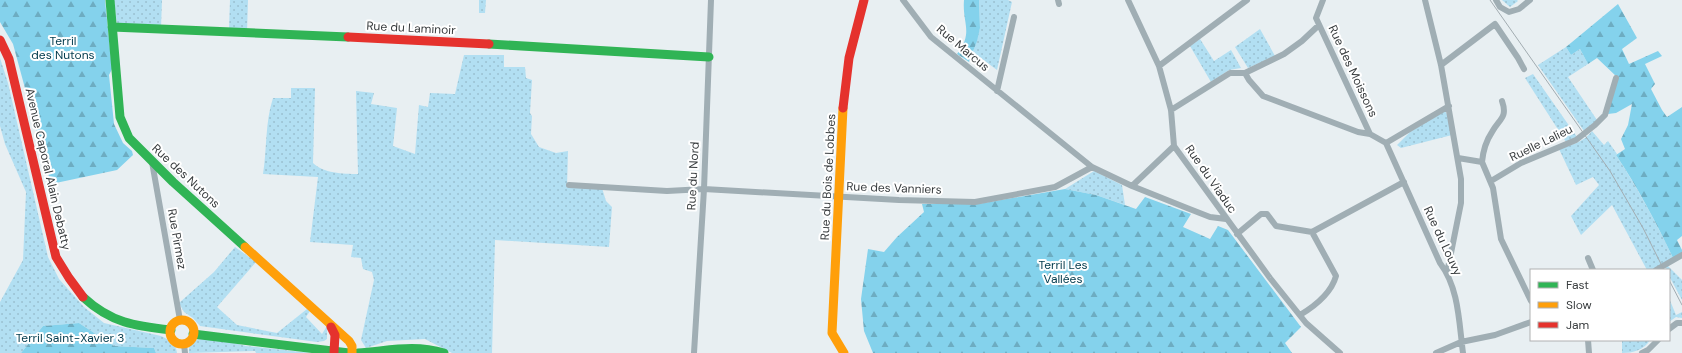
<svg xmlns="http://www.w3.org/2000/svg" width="1682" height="353" viewBox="0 0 1682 353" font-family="'DM Sans',sans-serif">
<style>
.grass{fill:url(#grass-dots)}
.forest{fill:url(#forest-firs)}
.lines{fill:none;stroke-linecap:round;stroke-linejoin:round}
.street{stroke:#a0aeb4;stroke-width:6}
.fast{stroke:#30b455;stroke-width:9}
.slow{stroke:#ff9f0a;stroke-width:9}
.jam{stroke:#e5322d;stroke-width:9}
.tram{stroke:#a2acb1;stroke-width:1}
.labels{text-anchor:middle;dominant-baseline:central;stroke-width:4;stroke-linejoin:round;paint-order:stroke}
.street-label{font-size:12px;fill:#393d3f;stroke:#fff}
.park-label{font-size:12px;fill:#003a4c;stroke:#fff}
</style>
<defs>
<pattern id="grass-dots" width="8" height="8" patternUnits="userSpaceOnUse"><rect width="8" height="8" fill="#b2dff2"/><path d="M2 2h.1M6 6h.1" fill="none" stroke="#9ac0d1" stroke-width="1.8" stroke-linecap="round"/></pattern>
<pattern id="forest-firs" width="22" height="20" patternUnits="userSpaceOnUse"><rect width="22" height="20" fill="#84d2ec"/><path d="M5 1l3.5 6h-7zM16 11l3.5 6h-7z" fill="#6dacc1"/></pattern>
</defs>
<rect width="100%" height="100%" fill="#e8eff2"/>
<path class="grass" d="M114 0H162L161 28 117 25Z
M230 0H248L247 32 229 29Z
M479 0H486L485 13H479Z
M979 0H1008L1012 2 997 70 973 52 980 28Z
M1502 0H1517L1518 1 1510 7Z
M1260 29 1275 56 1248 68 1235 47Z
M1200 39 1214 61 1231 50 1241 68 1229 70 1211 82 1190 46Z
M1566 47 1571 55 1580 49 1588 64 1568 77 1597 120 1584 131 1538 65Z
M464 55H504V67H525L526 78 532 80 530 113 532 116 531 134 539 147 556 153 568 151 567 187 602 188 606 201 612 207 609 247 495 240 492 353H452L425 339 387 341 366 348 361 340 374 280 372 272 363 269 361 258 351 257 353 245 310 242 318 177 263 174C267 149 265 122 273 98H291V88H315L313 163C323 173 343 174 358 174L356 91 374 93 371 104 397 108 393 146 415 154 419 105 428 107 430 93 455 94Z
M0 58 8 83 48 257 59 279 84 307 104 323 161 336C168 339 176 344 177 353H156L154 348 114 346 79 323 43 326 21 353H0V302L23 260 26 192 5 144 0 126Z
M1533 74 1577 137 1566 142 1525 78Z
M1445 111 1450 119 1452 135 1401 148 1397 145 1410 132Z
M1592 131 1604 145 1608 141 1617 154 1616 155C1638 189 1657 224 1674 260L1655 270H1647L1612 205 1581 235 1571 216 1599 185 1593 177 1576 185 1559 149C1571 145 1584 142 1592 131Z
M1094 171 1122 185 1125 205 1096 195 1065 189Z
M235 247 256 262 217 307 237 325 277 333 307 309 310 311 306 317 322 334 327 326V339L324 341 317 342 200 326 193 318 184 312 179 303 214 272Z
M1666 264 1682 280V300L1669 276V270L1665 268Z
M1669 298 1676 315 1682 312V318L1676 317 1669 322Z
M198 339H218L246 346 311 353H256L255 351 189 353V345Z
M1622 340H1650C1644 350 1633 353 1622 353Z"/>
<path class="forest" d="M0 0H105L112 69 109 75 114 124 123 143 132 151 133 155 117 170 51 184 13 44 0 22Z
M964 0H979L980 28 977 41 969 62 957 54C974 32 962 24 964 0Z
M1618 4 1637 38 1622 49 1629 64 1658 51 1662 56 1645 64 1655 84 1651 89 1662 110 1667 117 1682 107V236L1677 240 1682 250V255L1674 260C1657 224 1638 188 1616 155L1625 149 1621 139 1628 125 1632 104 1616 113 1608 114 1617 77 1597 58 1588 64 1580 49 1571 55 1566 47Z
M1065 189 1096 195 1136 209 1145 197 1191 214 1183 227 1210 239 1218 226 1228 230 1301 327 1285 343 1292 353H873L864 331 861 299 868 249 884 252 897 237 924 212 922 204H978Z
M79 323 114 346 154 348 156 353H21L43 326Z"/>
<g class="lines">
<path class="street" d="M903 0 931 37 1092 167 1132 186 1187 208 1210 217 1226 219
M1058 0 1059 4
M1128 0 1159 66 1171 110 1174 146 1270 278 1306 323 1340 353
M1323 0 1316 18 1370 134 1386 143
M1425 0 1441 65 1461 179V203L1447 273
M1496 0 1500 7 1509 12 1519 9 1530 0
M1441 65 1495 24 1518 58 1524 69
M1159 66 1247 0
M1245 73 1249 80 1263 96 1358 132 1370 134
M997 91 1014 17
M1171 110 1230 73H1245L1284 54 1302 41 1319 25
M1386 143 1440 263C1459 288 1459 323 1463 353
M1386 143 1449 106
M1458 158 1482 162 1493 188 1501 239 1531 301
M152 162 180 320
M1482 162C1483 151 1486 141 1492 132 1499 119 1508 118 1502 101
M1491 181 1521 163 1576 140 1595 125 1605 115 1616 78
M569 185 667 191 704 189 899 200 975 202 1055 187 1092 167
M1132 186 1174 146
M1237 234 1261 214H1267L1276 226 1312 232 1404 182
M1588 258 1593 270
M1656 270 1682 255
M1300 315C1315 306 1331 294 1336 276L1312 232
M1669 329 1677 323H1682
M1588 340 1589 353
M184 344 185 353
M694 353 704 189 711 0
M1436 353 1461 342 1495 335 1531 322
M1642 353 1648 350 1658 340"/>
<path class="fast" d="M110 0 120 117 129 138 173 182 245 247
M112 27 348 37
M489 44 709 57
M83 297C111 323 135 326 171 330
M193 334 349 353
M358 353C388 351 414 344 444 353"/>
<path class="slow" d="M843 108 832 333 844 353
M245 247 349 341 352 346V353
M170 332a12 12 0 1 1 24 0a12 12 0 1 1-24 0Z"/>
<path class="jam" d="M348 37 489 44
M0 40 9 59 56 257 69 278 83 297
M843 108 849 58 864 0
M331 327 335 335 334 352"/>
<path class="tram" d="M1490 0 1610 171 1643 228 1664 270
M1669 280 1682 305"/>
</g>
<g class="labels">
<g class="street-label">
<text transform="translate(411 28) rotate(3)">Rue du Laminoir</text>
<text transform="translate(963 48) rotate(40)">Rue Marcus</text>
<text transform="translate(1353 71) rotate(65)">Rue des Moissons</text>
<text transform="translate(1541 143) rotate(-26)">Ruelle Lalieu</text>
<text transform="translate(48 169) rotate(77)">Avenue Caporal Alain Debatty</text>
<text transform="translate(186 176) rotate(43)">Rue des Nutons</text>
<text transform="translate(693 176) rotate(-87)">Rue du Nord</text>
<text transform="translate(828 177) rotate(-87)">Rue du Bois de Lobbes</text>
<text transform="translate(1211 179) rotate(55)">Rue du Viaduc</text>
<text transform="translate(894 188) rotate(2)">Rue des Vanniers</text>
<text transform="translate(177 239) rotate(80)">Rue Pirmez</text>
<text transform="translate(1443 241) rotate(65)">Rue du Louvy</text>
</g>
<g class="park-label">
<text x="63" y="41">Terril<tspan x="63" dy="14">des Nutons</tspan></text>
<text x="1063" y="265">Terril Les<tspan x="1063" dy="14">Vallées</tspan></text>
<text x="70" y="338">Terril Saint-Xavier 3</text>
</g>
</g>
<rect x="1530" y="269" width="140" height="72" fill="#ffffff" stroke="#b0b1b2"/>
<rect x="1538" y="282" width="20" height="6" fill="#30b455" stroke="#b0b1b2"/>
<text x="1566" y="289" font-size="12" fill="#393d3f">Fast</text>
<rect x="1538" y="302" width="20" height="6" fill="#ff9f0a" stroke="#b0b1b2"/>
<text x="1566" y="309" font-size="12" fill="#393d3f">Slow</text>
<rect x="1538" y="322" width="20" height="6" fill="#e5322d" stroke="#b0b1b2"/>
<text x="1566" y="329" font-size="12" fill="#393d3f">Jam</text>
</svg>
